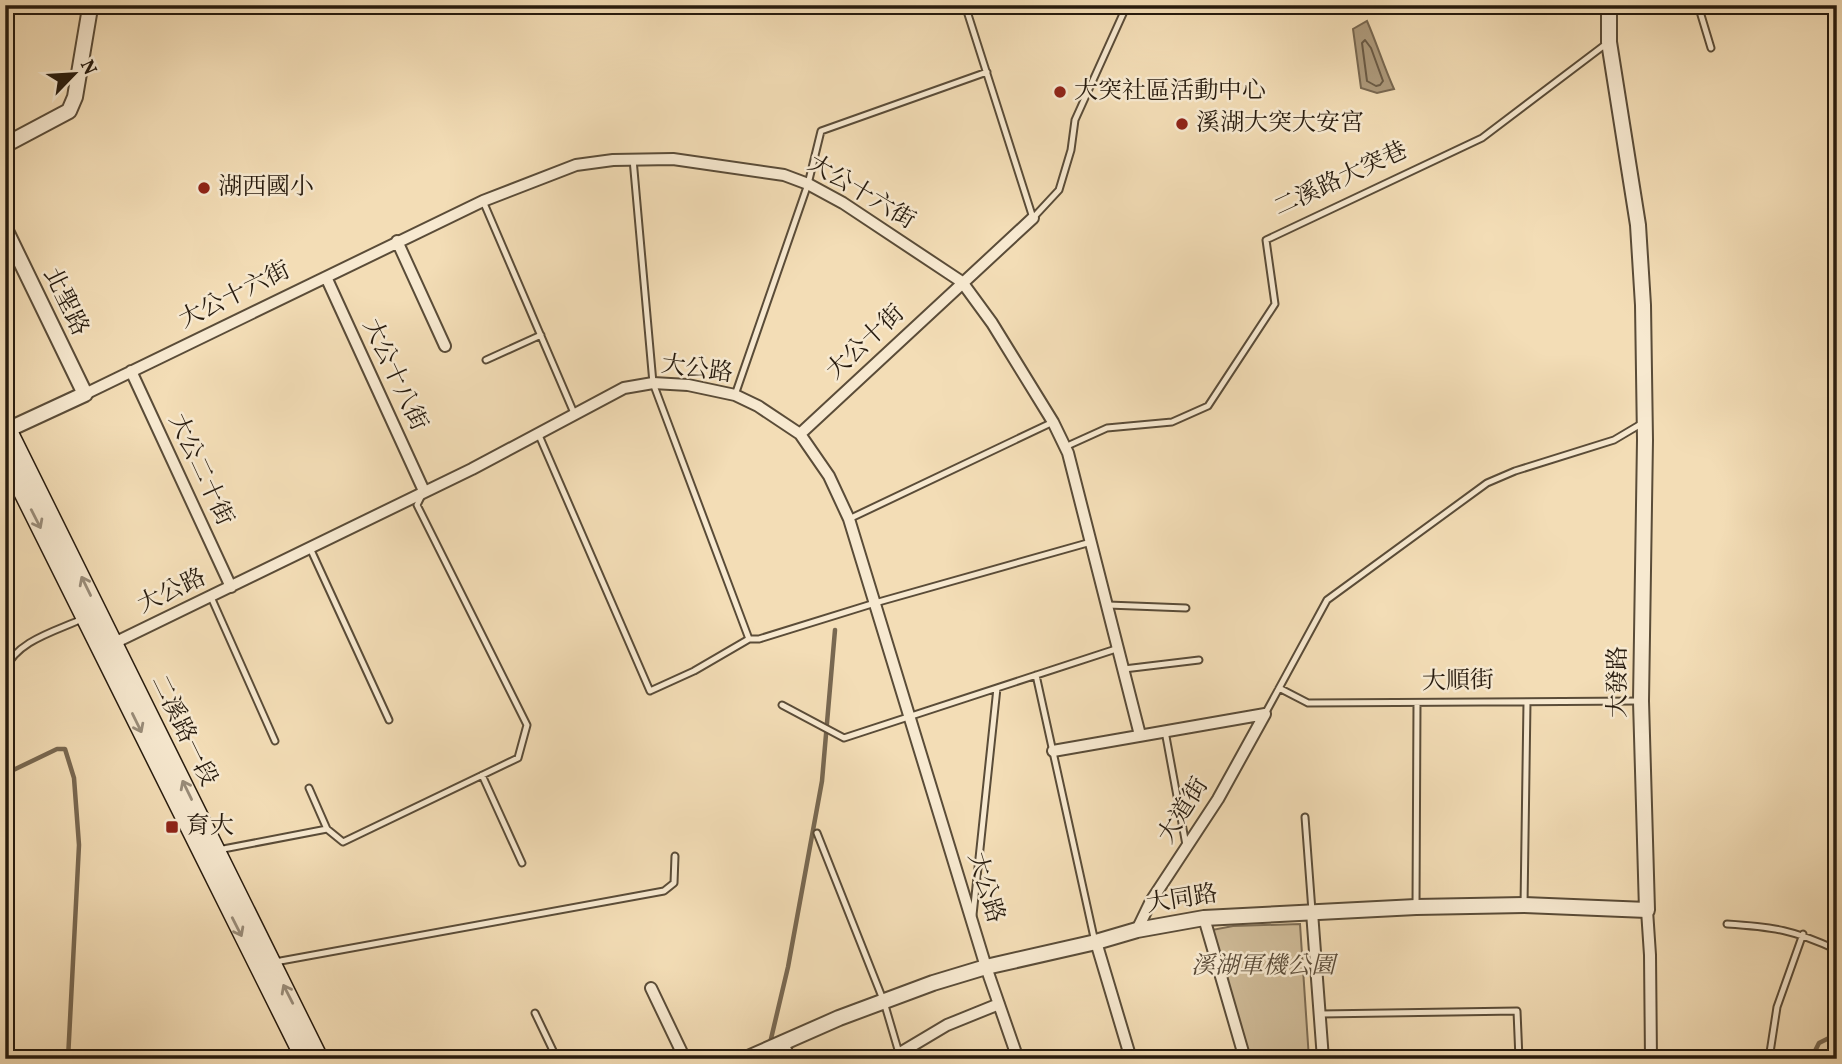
<svg xmlns="http://www.w3.org/2000/svg" width="1842" height="1064" viewBox="0 0 1842 1064" font-family="Vollkorn,'Noto Serif TC',serif">
<style>
.green{fill:#d0bc99;stroke:#7c6c54;stroke-width:2}
.water{fill:#ae9b7d;stroke:#786851;stroke-width:2}
.lines{fill:none;stroke-linecap:round;stroke-linejoin:round}
.shore{stroke:#6a5b46;stroke-width:2}
.stream{stroke:#786851;stroke-width:4.5}
.service-casing{stroke:#5a4c38;stroke-width:9}
.minor-casing{stroke:#5a4c38;stroke-width:14}
.tertiary-casing{stroke:#5a4c38;stroke-width:18}
.secondary-casing{stroke:#271b0e;stroke-width:19}
.service{stroke:#f7e9d0;stroke-width:5}
.minor{stroke:#f7e9d0;stroke-width:10}
.tertiary{stroke:#f7e9d0;stroke-width:14}
.secondary{stroke:#f7e9d0;stroke-width:16}
.oneway{stroke:#998c79}
.poi-dot{fill:#8f2418;stroke:#f7e9d0;stroke-width:2.5}
.labels{text-anchor:middle;dominant-baseline:central;stroke-width:5;stroke-linejoin:round;paint-order:stroke}
.poi-label{font-size:24px;fill:#271b0e;stroke:#f7e9d0;text-anchor:start}
.street-label{font-size:24px;fill:#271b0e;stroke:#f7e9d0}
.park-label{font-size:24px;font-style:italic;fill:#5a4b38;stroke:#f7e9d0}
</style>
<rect width="100%" height="100%" fill="#f3ddb6"/>
<filter id="stains"><feTurbulence type="fractalNoise" baseFrequency=".00286" numOctaves="4"/><feColorMatrix values="0 0 0 0 .2 0 0 0 0 .09 0 0 0 0 .02 0 0 0 .5 -.17"/></filter>
<radialGradient id="worn" r=".72"><stop offset=".6" stop-color="#630" stop-opacity="0"/><stop offset="1" stop-color="#630" stop-opacity=".3"/></radialGradient>
<path class="green" d="M1300 924 1309 1059H1249L1212 930 1233 926Z"/>
<path class="water" d="M1367 21C1377 44 1384 67 1394 89L1377 93 1361 88 1353 29Z"/>
<g class="lines">
<path class="shore" d="M1365 40 1371 48 1383 81 1380 85 1376 86 1367 81 1362 43Z"/>
<path class="stream" d="M5 774 57 749H65L74 778 79 845 68 1059
M770 1043 788 967 822 781 835 630
M1811 1059 1819 1043 1837 1034"/>
<defs>
<path id="service" d="M965 5 1033 218 1059 190 1071 150 1075 120 1127 5
M1698 5 1711 48
M1612 11 1654 5
M633 159 653 383 749 639H759L875 603 1091 542
M483 201 574 413
M486 360 541 335
M735 395 808 184 821 131 987 72
M538 433 650 691 694 671 749 639
M1065 447 1107 428 1172 422 1208 406 1275 304 1266 240 1482 138 1606 44
M849 519 1053 422
M310 548 389 720
M211 597 275 741
M1108 605 1186 608
M1124 669 1199 660
M5 670C16 641 56 631 82 619
M1036 675 1095 942
M1279 688 1308 703 1640 701
M782 705 844 738 1119 648
M1265 714 1327 600 1487 483 1515 471 1614 440 1641 424
M1165 731 1186 845
M482 775 522 863
M309 788 327 829
M1305 817 1312 911
M817 833 884 1002 899 1053
M218 850 327 829 343 842 518 758 527 725 417 505 422 495
M1524 905 1527 702
M1416 907 1417 703
M973 915 997 688
M1727 924C1774 927 1794 930 1837 950
M275 962 664 891 674 883 675 856
M535 1013 557 1059
M1321 1014 1517 1011 1519 1059
M785 1042 793 1059
M1769 1059 1777 1007 1803 934"/>
<path id="minor" d="M397 241 445 346
M326 277 424 491
M131 371 231 587
M85 394 483 201 576 165 613 160 673 159 784 175 808 184 843 203 962 282 992 323 1053 422 1068 453 1140 735
M800 434 1033 218
M110 645 472 469 624 388 653 383 688 385 735 395 758 406 800 434 829 476 849 519 986 967 1018 1059
M1053 751 1265 714
M1647 910 1650 955 1651 1059
M1312 912 1323 1059
M1204 918 1245 1059
M1137 930 1151 901 1218 799 1265 714
M1096 942 1131 1059
M651 988 685 1059
M895 1059 900 1053 947 1025 999 1004"/>
<path id="tertiary" d="M5 145 69 111 75 97 90 8 96 5
M5 229 85 394 5 431
M746 1059 839 1018 933 983 986 967 1096 942 1137 930 1204 918 1416 907 1524 905 1647 910 1641 701 1645 440 1643 305 1638 225 1609 42V5"/>
<path id="secondary" d="M5 423 320 1059
M5 458 304 1059"/>
</defs>
<use href="#service" class="service-casing"/>
<use href="#minor" class="minor-casing"/>
<use href="#tertiary" class="tertiary-casing"/>
<use href="#secondary" class="secondary-casing"/>
<use href="#service" class="service"/>
<use href="#minor" class="minor"/>
<use href="#tertiary" class="tertiary"/>
<use href="#secondary" class="secondary"/>
</g>
<defs><path id="oneway-shaft" d="M-6 0H5M1.5-3L5.5 0L1.5 3" fill="none" stroke-width="1.6" stroke-linecap="round" stroke-linejoin="round" transform="scale(1.75)"/></defs>
<g class="oneway">
<use href="#oneway-shaft" transform="translate(36 519) rotate(63)"/>
<use href="#oneway-shaft" transform="translate(86 586) rotate(-116)"/>
<use href="#oneway-shaft" transform="translate(137 723) rotate(64)"/>
<use href="#oneway-shaft" transform="translate(187 790) rotate(-116)"/>
<use href="#oneway-shaft" transform="translate(237 927) rotate(63)"/>
<use href="#oneway-shaft" transform="translate(288 994) rotate(-117)"/>
</g>
<g class="poi-dot">
<circle cx="1060" cy="92" r="7"/>
<circle cx="1182" cy="124" r="7"/>
<circle cx="204" cy="188" r="7"/>
<rect x="165" y="820" width="14" height="14" rx="3.5"/>
</g>
<g class="labels">
<g class="poi-label">
<text x="1074" y="92">大突社區活動中心</text>
<text x="1196" y="124">溪湖大突大安宮</text>
<text x="218" y="188">湖西國小</text>
<text x="186" y="827">育大</text>
</g>
<g class="street-label">
<text transform="translate(1341 180) rotate(-25)">二溪路大突巷</text>
<text transform="translate(861 193) rotate(31)">大公十六街</text>
<text transform="translate(235 296) rotate(-26)">大公十六街</text>
<text transform="translate(65 302) rotate(64)">北聖路</text>
<text transform="translate(866 343) rotate(-43)">大公十街</text>
<text transform="translate(697 370) rotate(8)">大公路</text>
<text transform="translate(394 375) rotate(65)">大公十八街</text>
<text transform="translate(200 470) rotate(65)">大公二十街</text>
<text transform="translate(172 592) rotate(-25)">大公路</text>
<text transform="translate(1458 682) rotate(-1)">大順街</text>
<text transform="translate(1619 682) rotate(-90)">大發路</text>
<text transform="translate(183 731) rotate(64)">二溪路一段</text>
<text transform="translate(1184 811) rotate(-58)">大道街</text>
<text transform="translate(985 888) rotate(73)">大公路</text>
<text transform="translate(1182 900) rotate(-9)">大同路</text>
</g>
<g class="park-label">
<text x="1263" y="967">溪湖軍機公園</text>
</g>
</g>
<rect width="1842" height="1064" fill="none" stroke="#f3ddb6" stroke-width="28"/>
<rect x="7" y="7" width="1828" height="1050" fill="none" stroke="#271b0e" stroke-width="3.5"/>
<rect x="14" y="14" width="1814" height="1036" fill="none" stroke="#271b0e" stroke-width="2"/>
<g transform="translate(74 74) rotate(65)" stroke="#f7e9d0" stroke-width="5" paint-order="stroke">
<path d="M0-5L12 26L0 18L-12 26Z" fill="#271b0e"/>
<text y="-10" font-size="19" font-weight="bold" text-anchor="middle" fill="#271b0e">N</text>
</g>
<rect width="100%" height="100%" filter="url(#stains)"/>
<rect width="100%" height="100%" fill="url(#worn)"/>
</svg>
